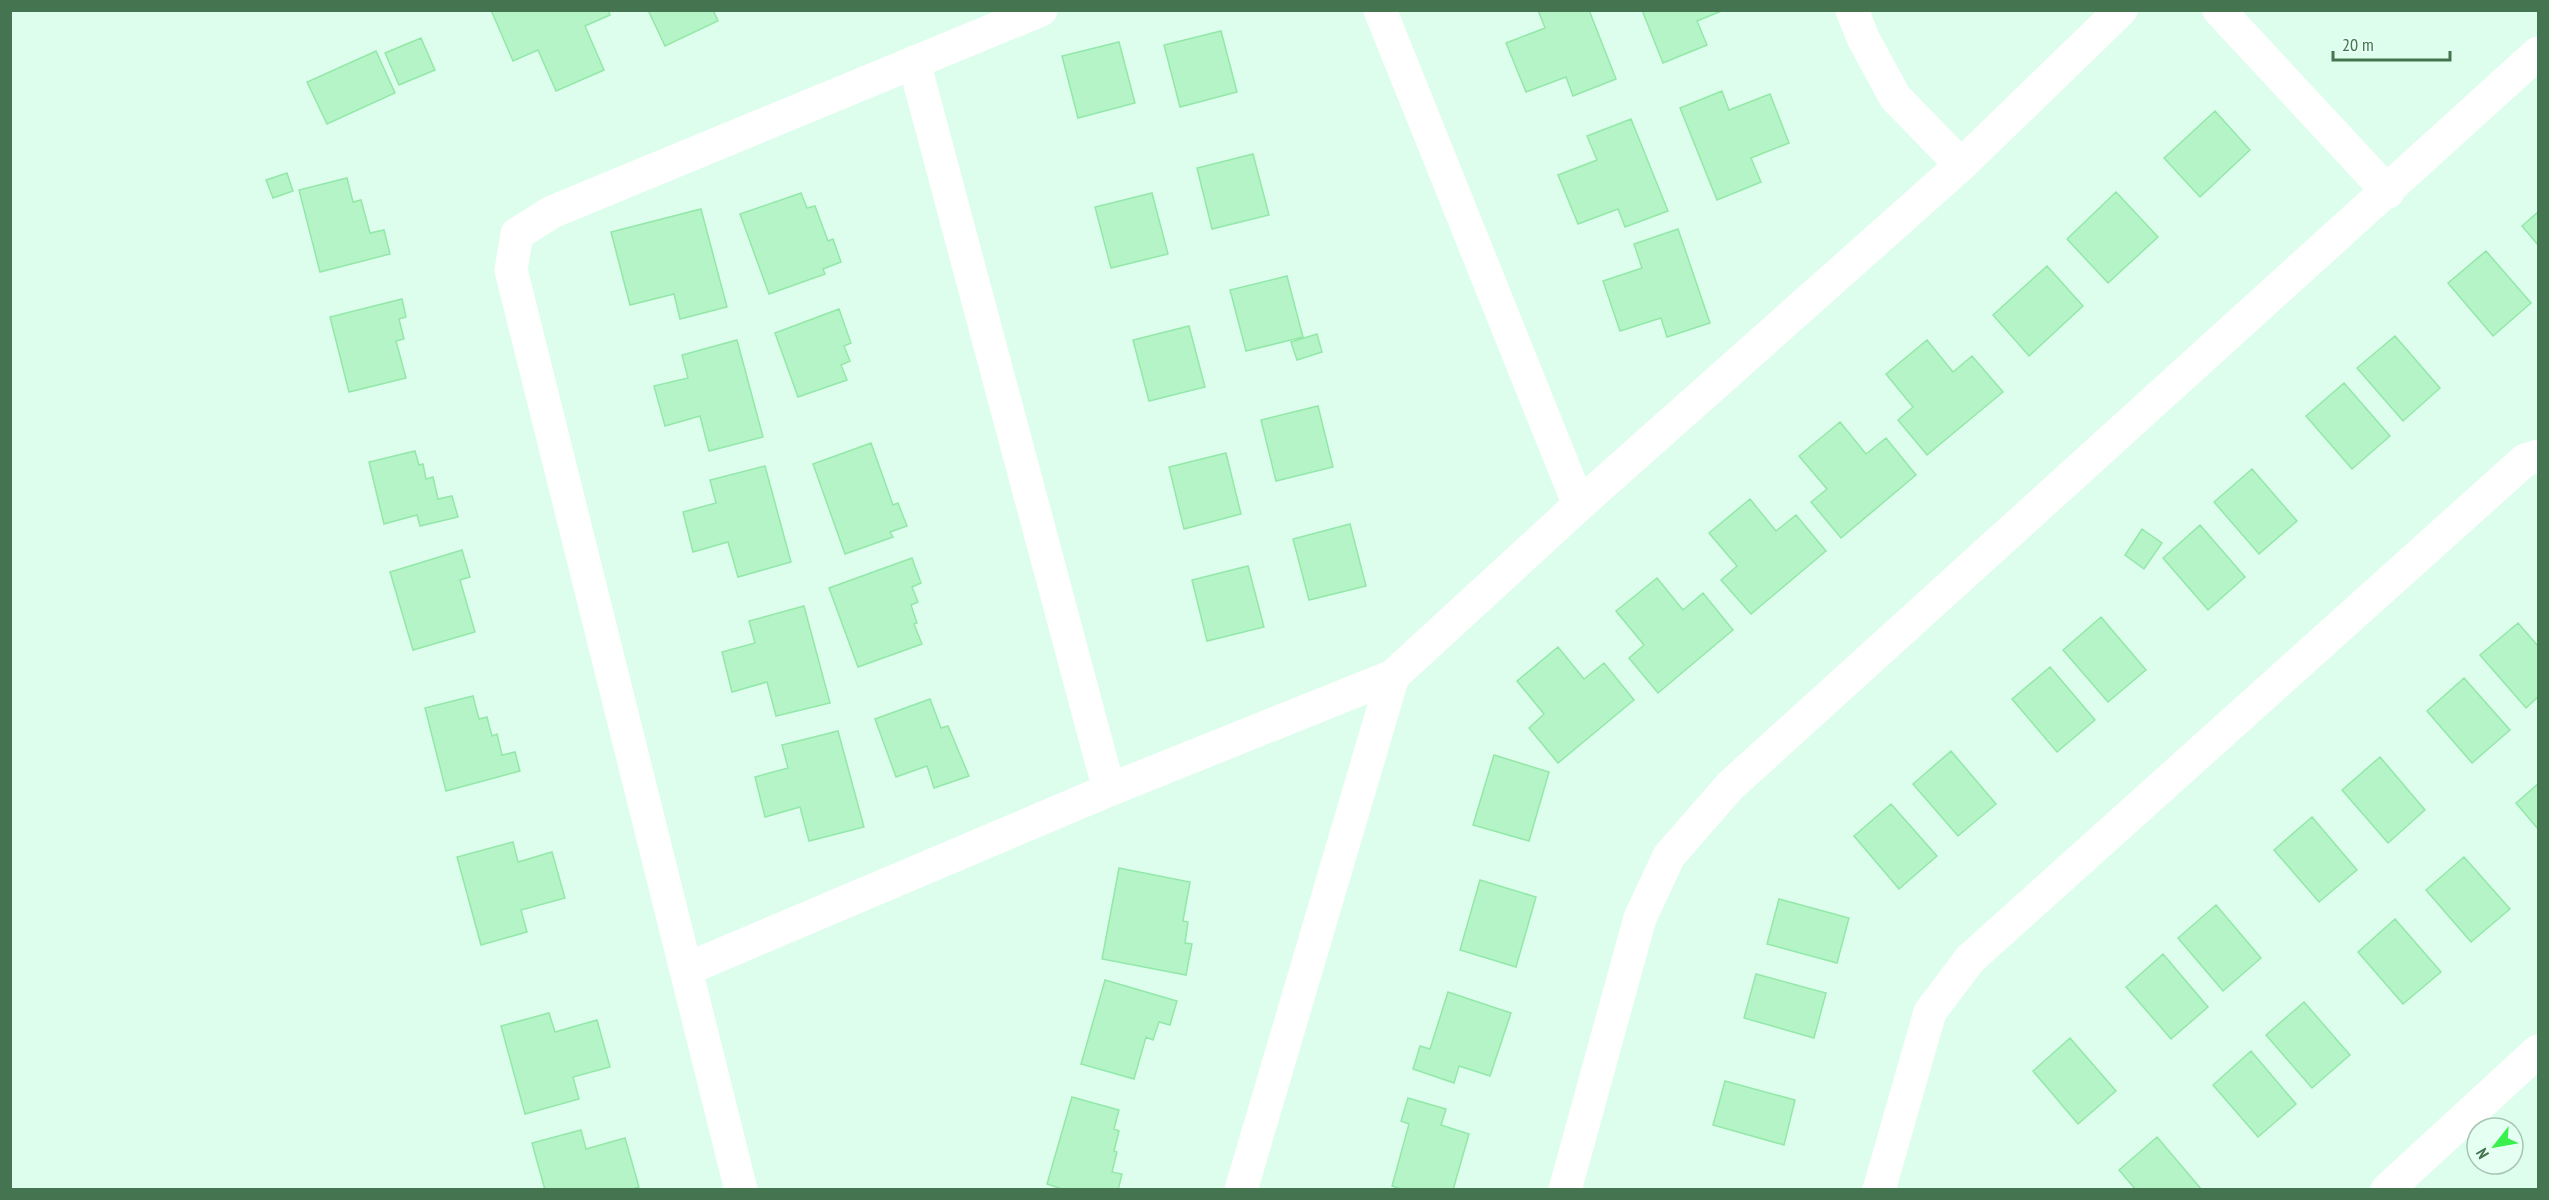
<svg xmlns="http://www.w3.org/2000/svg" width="2549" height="1200" viewBox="0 0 2549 1200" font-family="'PT Sans Narrow',sans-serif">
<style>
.building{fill:#b4f4c6;stroke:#93e8a9;stroke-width:1.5}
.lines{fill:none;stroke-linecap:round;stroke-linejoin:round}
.minor{stroke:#fff;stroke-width:33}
</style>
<rect width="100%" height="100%" fill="#defeed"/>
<path class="building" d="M491 10H608L610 15 585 26 604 70 556 91 538 50 513 61Z
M648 10H713L718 21 665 46Z
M1538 10H1589L1616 79 1573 96 1566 77 1526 92 1506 43 1545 28Z
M1642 10H1724L1697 21 1707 45 1663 63Z
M1221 31 1237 92 1180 107 1164 45Z
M421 38 435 70 399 85 385 53Z
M1119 42 1135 103 1078 118 1062 56Z
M376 51 395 93 327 124 307 82Z
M1722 91 1729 110 1770 94 1789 143 1751 158 1761 182 1717 200 1680 108Z
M2215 111 2250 150 2200 197 2164 158Z
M1631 119 1668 211 1625 227 1618 209 1578 224 1558 175 1597 160 1587 136Z
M1253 154 1269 215 1212 229 1197 168Z
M287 173 293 191 273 198 266 180Z
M347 178 353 202 361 200 370 233 384 230 390 254 320 272 299 190Z
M2116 192 2158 237 2108 283 2067 239Z
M801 193 807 208 815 206 828 241 833 239 841 262 823 269 825 274 769 294 740 214Z
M1152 193 1168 254 1111 268 1095 207Z
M701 209 727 307 680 319 674 294 630 305 611 232Z
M2538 212V245L2522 226Z
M1678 229 1710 323 1667 337 1661 318 1620 331 1603 281 1642 268 1634 244Z
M2486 251 2531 303 2493 336 2448 283Z
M2047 266 2083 306 2029 356 1993 315Z
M1287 276 1303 337 1246 351 1230 290Z
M402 299 406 317 399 319 404 339 396 341 406 378 349 392 330 317Z
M839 309 851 343 844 346 850 361 841 365 847 380 798 397 775 333Z
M1189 326 1205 387 1149 401 1133 340Z
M1317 334 1322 352 1297 360 1291 342Z
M2395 336 2440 388 2403 421 2357 368Z
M737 340 763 437 709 451 700 416 665 426 654 386 688 378 682 355Z
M1927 340 1953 372 1972 356 2003 392 1927 455 1898 420 1913 407 1886 374Z
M2344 383 2390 436 2352 469 2306 416Z
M1318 406 1333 467 1276 481 1261 420Z
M1840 422 1866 454 1886 438 1916 475 1841 538 1811 502 1827 489 1799 456Z
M871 443 893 505 898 503 907 526 890 532 893 537 845 554 813 464Z
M415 451 419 465 423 464 426 479 433 477 438 499 452 496 458 517 420 526 417 515 384 524 369 462Z
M1226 453 1241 514 1184 529 1169 467Z
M765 466 791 562 738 577 728 542 693 552 683 512 716 503 710 480Z
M2252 469 2297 521 2259 554 2214 502Z
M1750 499 1776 531 1796 515 1826 551 1751 614 1721 580 1737 566 1709 533Z
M1350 524 1366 586 1309 600 1293 539Z
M2200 525 2245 577 2208 610 2163 558Z
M2142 529 2162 543 2144 569 2125 555Z
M462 550 470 577 460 580 475 632 413 650 390 572Z
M912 558 921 583 912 587 918 602 911 605 917 623 914 624 922 644 858 667 829 588Z
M1248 566 1264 627 1207 641 1192 580Z
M1657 578 1683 610 1703 593 1733 630 1658 693 1629 658 1644 645 1616 611Z
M804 606 830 703 776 716 767 682 732 692 722 652 755 643 749 621Z
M2101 617 2146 670 2108 702 2063 650Z
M2518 623 2538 646V697L2526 708 2480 655Z
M1558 647 1584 679 1604 663 1634 700 1558 763 1529 728 1544 714 1517 681Z
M2050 667 2095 720 2057 752 2012 699Z
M2464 678 2510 730 2472 763 2427 711Z
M473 696 479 719 487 717 492 736 497 734 502 755 515 752 520 771 446 791 425 708Z
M930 699 941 728 948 726 969 776 934 788 927 766 896 777 875 719Z
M838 731 864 827 809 841 800 807 765 817 755 777 788 768 782 745Z
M1951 751 1996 804 1958 836 1913 784Z
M1494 755 1549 772 1529 841 1473 825Z
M2380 757 2425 810 2388 843 2342 790Z
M2538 784V829L2516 803Z
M1891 804 1937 856 1899 889 1854 836Z
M2312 817 2357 870 2319 902 2274 850Z
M513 842 518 862 552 852 565 898 521 910 527 932 481 945 457 857Z
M2464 857 2510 909 2471 942 2426 890Z
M1119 868 1190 882 1183 921 1188 922 1185 943 1192 944 1186 975 1102 959Z
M1480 880 1536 897 1516 967 1460 950Z
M1779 899 1849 918 1837 963 1767 944Z
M2216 905 2261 958 2223 991 2178 938Z
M2395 919 2441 972 2403 1004 2358 952Z
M2163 954 2208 1007 2171 1039 2126 987Z
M1756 974 1826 993 1814 1038 1744 1018Z
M1105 980 1177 1001 1170 1025 1159 1022 1153 1040 1146 1037 1134 1079 1081 1064Z
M1448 992 1511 1013 1490 1076 1459 1066 1454 1083 1413 1069 1420 1046 1430 1049Z
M2304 1002 2350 1055 2312 1088 2266 1035Z
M549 1013 555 1032 597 1020 610 1067 573 1077 579 1099 525 1114 501 1026Z
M2070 1038 2116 1091 2078 1124 2033 1071Z
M2251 1051 2296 1104 2258 1137 2213 1085Z
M1725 1081 1795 1100 1784 1145 1713 1125Z
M1072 1097 1119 1110 1114 1129 1119 1131 1114 1151 1117 1152 1112 1172 1122 1174 1118 1190H1065L1047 1184Z
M1408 1098 1446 1109 1441 1125 1469 1134 1453 1190H1404L1392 1186 1409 1124 1401 1121Z
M581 1130 586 1149 625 1138 639 1187 629 1190H545L532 1143Z
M2157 1137 2202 1190H2136L2119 1170Z"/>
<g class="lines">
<path class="minor" d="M1380 10 1579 505
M1852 10 1863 38 1895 97 1961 165
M2219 10 2388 192
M914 62 1109 790
M687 969 1109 790 1393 676 1579 505 1961 165 2121 10
M741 1190 511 270 517 234 552 212 1041 10
M1241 1190 1393 676
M1565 1190 1640 918 1669 856 1730 786 2538 53
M1879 1190 1930 1012 1970 959 2525 460 2538 456
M2387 1190 2538 1051"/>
</g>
<rect width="2549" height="1200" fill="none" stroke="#457450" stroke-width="24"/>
<g transform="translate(2495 1146) rotate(239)"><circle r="28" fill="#e5fff2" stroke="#a5c7b1" stroke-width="1.5"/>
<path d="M0-4.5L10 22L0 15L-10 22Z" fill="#3af04d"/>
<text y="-9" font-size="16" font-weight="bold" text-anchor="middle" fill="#457450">N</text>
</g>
<path d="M2333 51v9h117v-9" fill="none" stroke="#457450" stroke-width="3"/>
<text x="2342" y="51" font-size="18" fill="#457450" stroke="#e5fff2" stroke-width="4.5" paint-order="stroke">20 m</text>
</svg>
